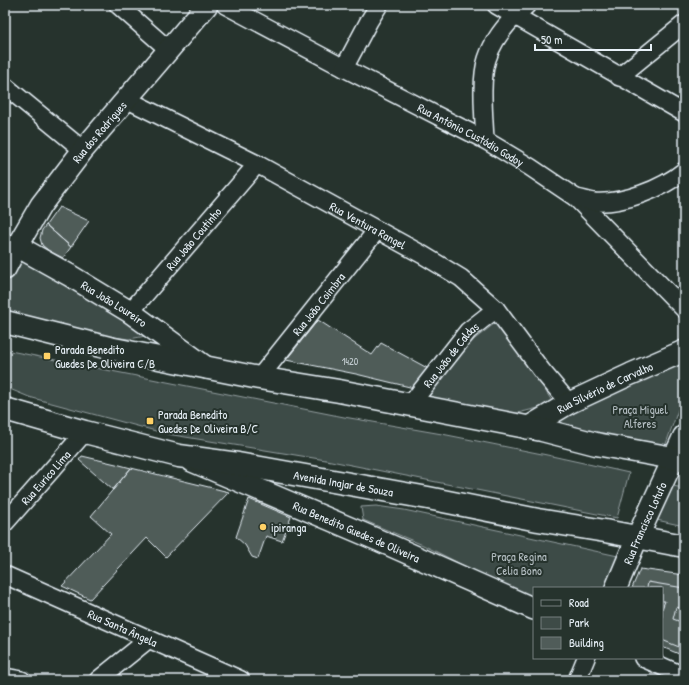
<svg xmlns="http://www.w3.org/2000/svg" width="689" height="685" viewBox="0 0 689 685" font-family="'Patrick Hand',sans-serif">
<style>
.green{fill:#3e4b47;stroke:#939ea0}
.building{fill:#505c59;stroke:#e8f1f8}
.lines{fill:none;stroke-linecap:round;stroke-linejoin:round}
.minor-casing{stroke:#e8f1f8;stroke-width:20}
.tertiary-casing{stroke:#e8f1f8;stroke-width:24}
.primary-casing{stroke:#e8f1f8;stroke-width:25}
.minor{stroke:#26332d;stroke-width:17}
.tertiary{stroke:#26332d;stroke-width:21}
.primary{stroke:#26332d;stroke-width:22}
.poi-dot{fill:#ffd166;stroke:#26332d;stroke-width:1.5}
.labels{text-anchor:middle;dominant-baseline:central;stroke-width:4;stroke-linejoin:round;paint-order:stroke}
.number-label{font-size:10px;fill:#c2ccd0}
.street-label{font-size:12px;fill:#e8f1f8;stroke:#26332d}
.poi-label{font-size:12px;fill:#e8f1f8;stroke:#26332d;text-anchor:start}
.park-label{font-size:12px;fill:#b5bfc3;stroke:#26332d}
</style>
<rect width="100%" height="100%" fill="#26332d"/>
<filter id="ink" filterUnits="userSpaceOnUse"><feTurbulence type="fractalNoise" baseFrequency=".025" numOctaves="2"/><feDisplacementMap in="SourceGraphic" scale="8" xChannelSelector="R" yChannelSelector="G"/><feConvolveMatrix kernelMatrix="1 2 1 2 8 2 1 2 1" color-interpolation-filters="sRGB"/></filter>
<g filter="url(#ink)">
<path class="green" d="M15 260 28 263 131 324 146 336 129 339 91 334 11 318 5 310V280L9 268Z
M499 320 554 404 498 418 421 403 457 353Z
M5 350 344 417 442 434 547 455 629 473 617 518 326 460 167 434 29 397 5 387Z
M684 359V393L662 455 545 429 631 382Z
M667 485 684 488V526L652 519Z
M376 506 404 510 618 556 605 588H534V601L423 545 363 520 361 507Z"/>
<path class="building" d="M59 207 89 221 71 247 46 225Z
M46 225 71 247 63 258 49 251 42 245 40 238 42 230Z
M318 320 372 355 381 343 431 370 418 389 356 374 286 360Z
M82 456 116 464 131 468 113 490 79 460Z
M131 468 229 492 166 557 147 538 90 599 62 586 111 534 91 516Z
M249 499 291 517 282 541 266 536 258 559 252 557 245 545 236 537Z
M640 569 684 575V656L662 647V588H632Z
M648 582 684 588V609L676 607 673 619 684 623V649L662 640V609L665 601H662V588H647Z"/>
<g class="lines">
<defs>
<g id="minor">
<path d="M118 5 169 50"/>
<path id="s1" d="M225 5 344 68 485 140 530 167 576 198 684 309"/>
<path d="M496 5 684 113"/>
<path d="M344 68 369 21 379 5"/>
<path d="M619 77 684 24"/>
<path d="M5 86 83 150"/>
<path id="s2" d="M126 99 257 164 423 255 461 278 496 309 542 371 569 403"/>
<path d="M485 140C484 117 480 80 487 59 494 37 509 20 527 5"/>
<path d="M576 198C582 199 588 201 594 202 623 204 662 189 684 171"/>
<path id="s3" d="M130 312 257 164"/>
<path id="s4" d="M259 378 377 230"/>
<path id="s5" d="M410 405 468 331 496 309"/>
<path id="s6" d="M5 523 85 432"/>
<path id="s7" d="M5 575 241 680"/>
<path d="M643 658 684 676"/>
<path d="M5 677 22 680"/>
<path d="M98 680 149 639"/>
<path d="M577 680 586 658"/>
</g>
<g id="tertiary">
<path id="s8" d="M17 246 69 275 130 312 207 368"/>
<path id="s9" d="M5 269 17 246 41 205 83 150 207 5"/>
<path id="s10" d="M527 428 569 403 631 374 684 351"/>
<path id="s11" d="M192 461 378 540 534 609"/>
<path id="s12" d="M616 588 637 538 684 436"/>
</g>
<g id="primary">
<path d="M5 322 109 348 259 378 339 391 542 430 596 444 684 460"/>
<path id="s13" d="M5 409 85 432 179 456 238 464 428 498 538 520 605 531 684 546"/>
</g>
</defs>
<use href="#minor" class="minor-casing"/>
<use href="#tertiary" class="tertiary-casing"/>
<use href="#primary" class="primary-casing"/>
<use href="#minor" class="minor"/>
<use href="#tertiary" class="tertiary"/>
<use href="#primary" class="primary"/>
</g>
</g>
<g class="poi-dot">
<rect x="43" y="352" width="8" height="8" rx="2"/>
<rect x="146" y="417" width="8" height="8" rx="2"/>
<circle cx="263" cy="527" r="4"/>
</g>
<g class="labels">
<g class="number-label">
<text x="350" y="361">1420</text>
</g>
<g class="street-label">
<text stroke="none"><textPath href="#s9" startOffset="167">Rua dos Rodrigues</textPath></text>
<text stroke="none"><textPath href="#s1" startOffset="278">Rua Antônio Custódio Godoy</textPath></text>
<text stroke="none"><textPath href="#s2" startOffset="273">Rua Ventura Rangel</textPath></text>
<text stroke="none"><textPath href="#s3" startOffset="97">Rua João Coutinho</textPath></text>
<text stroke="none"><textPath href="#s8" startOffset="113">Rua João Loureiro</textPath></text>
<text stroke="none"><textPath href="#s4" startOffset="95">Rua João Coimbra</textPath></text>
<text stroke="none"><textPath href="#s5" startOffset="65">Rua João de Caldas</textPath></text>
<text stroke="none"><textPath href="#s10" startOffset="88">Rua Silvério de Carvalho</textPath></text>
<text stroke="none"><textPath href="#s6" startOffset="61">Rua Eurico Lima</textPath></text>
<text stroke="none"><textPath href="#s13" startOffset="347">Avenida Inajar de Souza</textPath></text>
<text stroke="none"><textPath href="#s12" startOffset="71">Rua Francisco Lotufo</textPath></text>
<text stroke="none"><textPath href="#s11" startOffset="179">Rua Benedito Guedes de Oliveira</textPath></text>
<text stroke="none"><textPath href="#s7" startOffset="129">Rua Santa Ângela</textPath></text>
</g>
<g class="poi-label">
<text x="55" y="349">Parada Benedito<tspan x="55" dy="14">Guedes De Oliveira C/B</tspan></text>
<text x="158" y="414">Parada Benedito<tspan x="158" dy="14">Guedes De Oliveira B/C</tspan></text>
<text x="271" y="527">ipiranga</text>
</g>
<g class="park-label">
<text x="640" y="409">Praça Miguel<tspan x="640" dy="14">Alferes</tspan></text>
<text x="519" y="556">Praça Regina<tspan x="519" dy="14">Celia Bono</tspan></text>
</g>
</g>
<rect width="689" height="685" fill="none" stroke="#26332d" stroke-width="20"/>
<rect x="10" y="10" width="669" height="665" fill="none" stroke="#e8f1f8" stroke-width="1.5" filter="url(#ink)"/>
<rect x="533" y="587" width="130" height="72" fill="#26332d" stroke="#747f7e"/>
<rect x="541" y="600" width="20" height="6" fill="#26332d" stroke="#747f7e"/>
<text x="569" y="607" font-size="12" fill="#e8f1f8">Road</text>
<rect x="541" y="617" width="20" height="12" fill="#3e4b47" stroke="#747f7e"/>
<text x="569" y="627" font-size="12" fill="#e8f1f8">Park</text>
<rect x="541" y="637" width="20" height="12" fill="#505c59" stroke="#747f7e"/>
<text x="569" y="647" font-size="12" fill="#e8f1f8">Building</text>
<path d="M535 44v6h116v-6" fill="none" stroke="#e8f1f8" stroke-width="2"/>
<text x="541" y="44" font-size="12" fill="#e8f1f8" stroke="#26332d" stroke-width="3" paint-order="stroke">50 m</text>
</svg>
